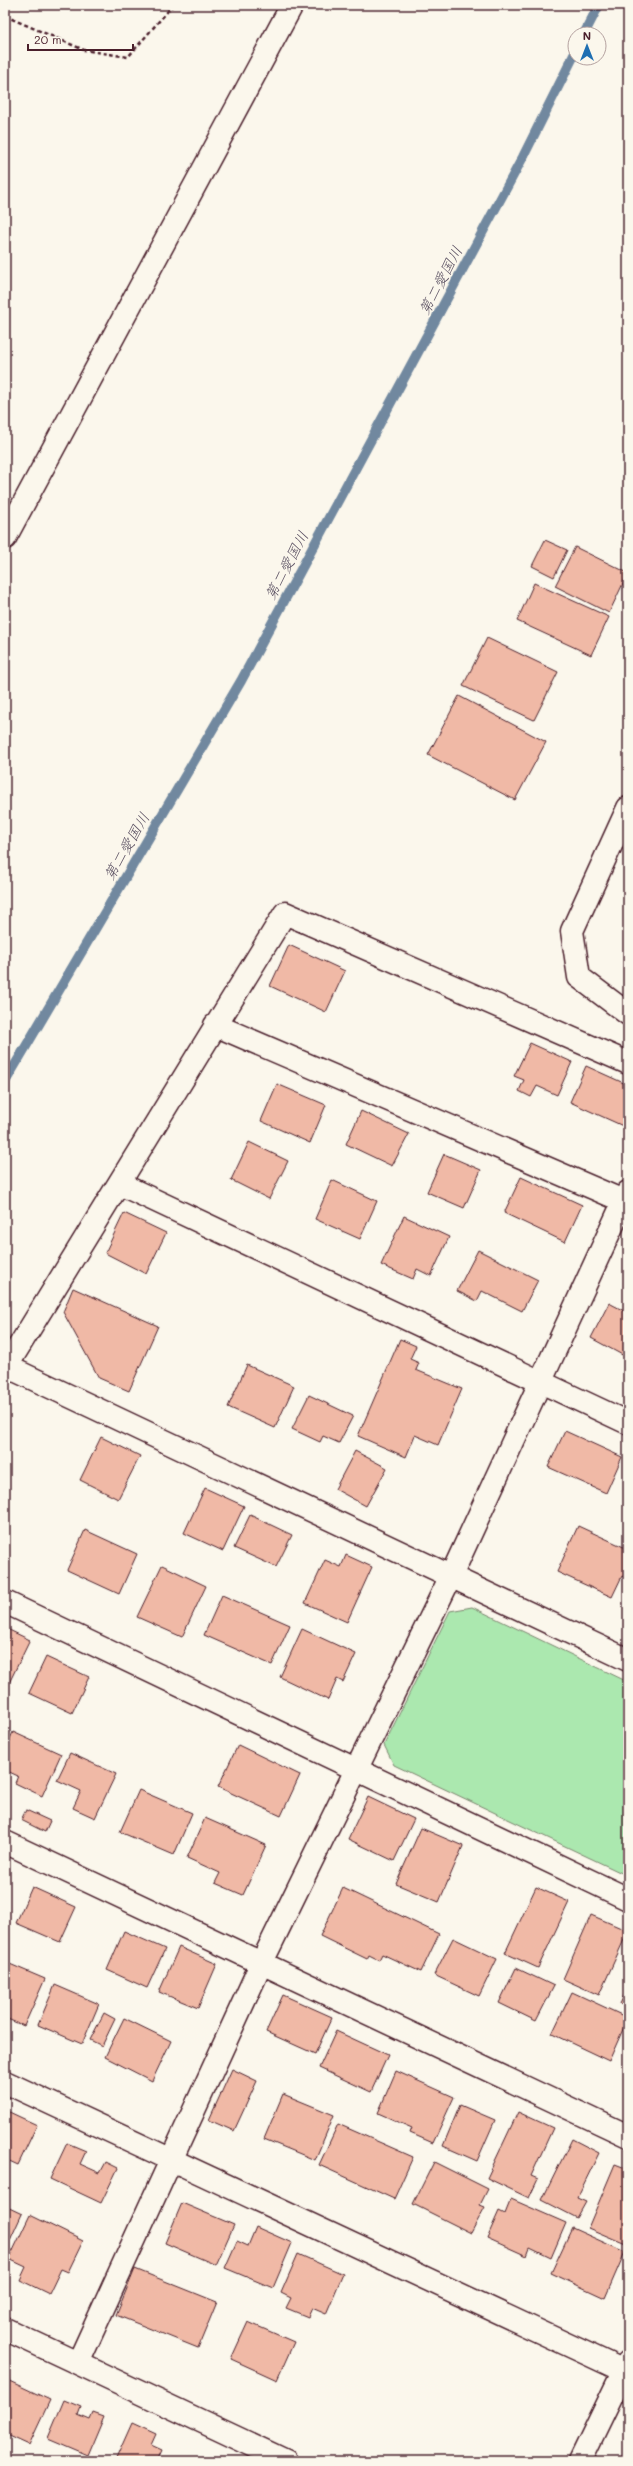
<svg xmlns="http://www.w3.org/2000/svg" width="633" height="2466" viewBox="0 0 633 2466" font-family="Mali,'Klee One',sans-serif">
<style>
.green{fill:#abe8af;stroke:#7a846d}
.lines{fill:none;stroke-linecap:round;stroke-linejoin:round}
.stream{stroke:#71889f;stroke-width:10}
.building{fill:#f0b9a6;stroke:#4a1f2b}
.street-casing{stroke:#4a1f2b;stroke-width:25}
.path{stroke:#4a1f2b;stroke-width:2.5;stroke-dasharray:4 3;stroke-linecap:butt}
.street{stroke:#fbf7ec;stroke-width:22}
.labels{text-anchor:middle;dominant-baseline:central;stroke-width:3;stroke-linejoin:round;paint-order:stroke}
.water-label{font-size:15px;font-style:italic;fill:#5e5465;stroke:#fbf7ec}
</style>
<rect width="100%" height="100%" fill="#fbf7ec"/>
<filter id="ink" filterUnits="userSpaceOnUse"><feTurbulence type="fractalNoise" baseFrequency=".025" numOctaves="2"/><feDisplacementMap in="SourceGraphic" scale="8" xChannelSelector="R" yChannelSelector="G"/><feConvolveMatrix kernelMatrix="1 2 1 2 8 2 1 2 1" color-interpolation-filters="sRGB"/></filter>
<g filter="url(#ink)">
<path class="green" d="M472 1607 628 1682V1876L394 1765 384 1745 450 1611Z"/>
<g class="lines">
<path class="stream" d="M584 34 599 5
M5 1082 241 681 523 157 575 53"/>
</g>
<path class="building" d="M545 540 567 550 554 577 532 566Z
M575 547 628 573 609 613 555 586Z
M534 583 609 617 591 655 517 621Z
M487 638 558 672 534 720 463 686Z
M459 696 546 742 515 800 428 755Z
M289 945 345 971 326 1012 270 986Z
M530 1043 572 1062 557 1095 537 1086 531 1097 519 1091 524 1080 514 1076Z
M586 1066 628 1085V1116L623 1126 570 1102Z
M277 1084 326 1105 310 1143 261 1121Z
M361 1111 409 1134 392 1166 346 1144Z
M249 1142 288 1161 269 1199 231 1180Z
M444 1154 481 1170 464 1208 427 1192Z
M521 1177 582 1205 565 1242 504 1213Z
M332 1180 377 1201 360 1239 315 1219Z
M124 1213 166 1233 146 1274 105 1253Z
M404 1216 449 1237 431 1276 417 1269 413 1279 381 1265Z
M478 1250 538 1280 522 1311 482 1291 477 1301 457 1291Z
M73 1288 158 1326 129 1391 99 1378 63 1312Z
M609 1303 628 1313V1358L591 1338Z
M400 1339 416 1346 410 1359 419 1363 416 1370 462 1389 438 1445 415 1435 406 1457 358 1436Z
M247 1365 294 1386 275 1428 228 1407Z
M309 1395 353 1416 339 1443 323 1436 320 1442 292 1429Z
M565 1431 622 1457 606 1493 548 1467Z
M101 1437 140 1456 118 1499 80 1480Z
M355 1451 387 1468 366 1506 335 1489Z
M205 1488 244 1506 223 1551 184 1533Z
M250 1515 292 1535 276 1567 234 1548Z
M578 1526 628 1549V1579L622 1576 612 1597 557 1572Z
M85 1530 137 1554 119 1594 67 1570Z
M346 1555 372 1567 347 1622 305 1603 325 1560 341 1567Z
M162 1565 206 1586 182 1637 137 1617Z
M222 1595 290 1625 272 1665 204 1635Z
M5 1628 30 1640 9 1683 5 1681Z
M302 1629 356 1654 343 1682 337 1679 328 1700 280 1677Z
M46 1657 89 1677 72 1713 29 1693Z
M13 1732 61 1754 42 1796 15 1783 18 1776 5 1770V1750Z
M238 1745 300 1775 281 1816 218 1787Z
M70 1753 116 1774 95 1818 73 1808 81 1791 57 1780Z
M139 1790 192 1813 174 1855 120 1832Z
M368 1797 414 1819 394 1861 348 1839Z
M26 1810 50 1821 45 1832 21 1820Z
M205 1818 266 1845 243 1895 215 1883 220 1873 187 1858Z
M421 1828 463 1846 439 1902 396 1884Z
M32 1887 76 1907 60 1942 16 1923Z
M536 1887 569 1902 538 1968 505 1953Z
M343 1888 439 1934 421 1972 382 1954 379 1960 369 1955 367 1959 320 1936Z
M591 1915 628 1931 599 1995 563 1979Z
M124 1931 165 1949 147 1988 107 1970Z
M453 1938 497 1959 479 1996 434 1975Z
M179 1947 217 1964 198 2008 159 1992Z
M5 1962 45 1979 24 2026 5 2018Z
M516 1968 554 1986 536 2021 499 2003Z
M55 1985 99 2004 82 2044 38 2025Z
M628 1987V2008L620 2004Z
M572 1992 628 2018 609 2061 552 2034Z
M283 1995 332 2017 315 2054 266 2032Z
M104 2013 115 2019 102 2046 90 2040Z
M124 2018 171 2041 152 2081 105 2057Z
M336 2031 388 2055 371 2092 319 2068Z
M232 2069 257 2081 234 2131 209 2120Z
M396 2071 454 2097 433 2143 410 2133 412 2128 378 2113Z
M283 2094 334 2115 315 2160 264 2139Z
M460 2105 495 2120 477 2161 443 2146Z
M5 2110 37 2125 18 2165 5 2159Z
M518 2112 553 2128 531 2176 538 2179 529 2198 487 2178Z
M338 2124 413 2157 394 2199 319 2165Z
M572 2139 599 2153 577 2198 586 2202 577 2218 542 2200Z
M67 2143 86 2151 80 2164 100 2173 106 2162 118 2168 101 2203 50 2179Z
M434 2162 488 2189 480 2205 485 2207 471 2233 413 2204Z
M615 2164 628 2169V2245L588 2228Z
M511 2199 566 2223 551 2258 530 2248 527 2256 487 2238 499 2211 505 2214Z
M182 2203 234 2225 216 2265 165 2243Z
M5 2206 22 2214 5 2251Z
M30 2215 83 2241 68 2272 61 2269 49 2294 20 2280 26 2267 9 2259Z
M256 2227 292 2243 273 2288 225 2268 237 2241 248 2246Z
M572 2228 625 2252 605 2298 551 2273Z
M298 2254 343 2274 326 2314 312 2308 308 2317 286 2308 291 2298 281 2293Z
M135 2269 217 2302 198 2348 116 2315Z
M248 2322 294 2342 277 2380 231 2359Z
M5 2379 50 2400 29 2445 5 2434Z
M64 2400 81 2407 78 2415 90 2420 93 2413 104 2417 88 2455 48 2438Z
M132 2423 156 2434 151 2445 162 2450 157 2461H115Z"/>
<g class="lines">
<defs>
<path id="street" d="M5 538 292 5
M628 808 572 931 579 977 628 1014
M215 1025 628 1203
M120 1184 628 1423
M6 1366 628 1660
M5 1369 285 913 628 1063
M5 1602 628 1899
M5 1842 628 2136
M5 2082 624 2371
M5 2329 286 2461
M78 2363 262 1962 451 1576 628 1192
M580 2461 628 2362"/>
</defs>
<use href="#street" class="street-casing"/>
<path class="path" d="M5 16 84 50 128 57 173 5"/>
<use href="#street" class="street"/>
</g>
</g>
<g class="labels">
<g class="water-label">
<text transform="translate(440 280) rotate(-62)">第二愛国川</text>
<text transform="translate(286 565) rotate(-62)">第二愛国川</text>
<text transform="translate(126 846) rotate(-60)">第二愛国川</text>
</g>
</g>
<rect width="633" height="2466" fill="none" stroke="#fbf7ec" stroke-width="20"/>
<rect x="10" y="10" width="613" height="2446" fill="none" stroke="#4a1f2b" stroke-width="1.5" filter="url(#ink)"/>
<g transform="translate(587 46)"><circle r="19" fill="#fbf7ec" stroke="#b4a19f"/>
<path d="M0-3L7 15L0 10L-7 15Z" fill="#1f6fb2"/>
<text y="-6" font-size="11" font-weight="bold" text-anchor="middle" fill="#4a1f2b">N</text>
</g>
<path d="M28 44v6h105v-6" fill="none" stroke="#4a1f2b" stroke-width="2"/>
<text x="34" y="44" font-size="12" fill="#4a1f2b" stroke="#fbf7ec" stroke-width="3" paint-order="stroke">20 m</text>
</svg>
